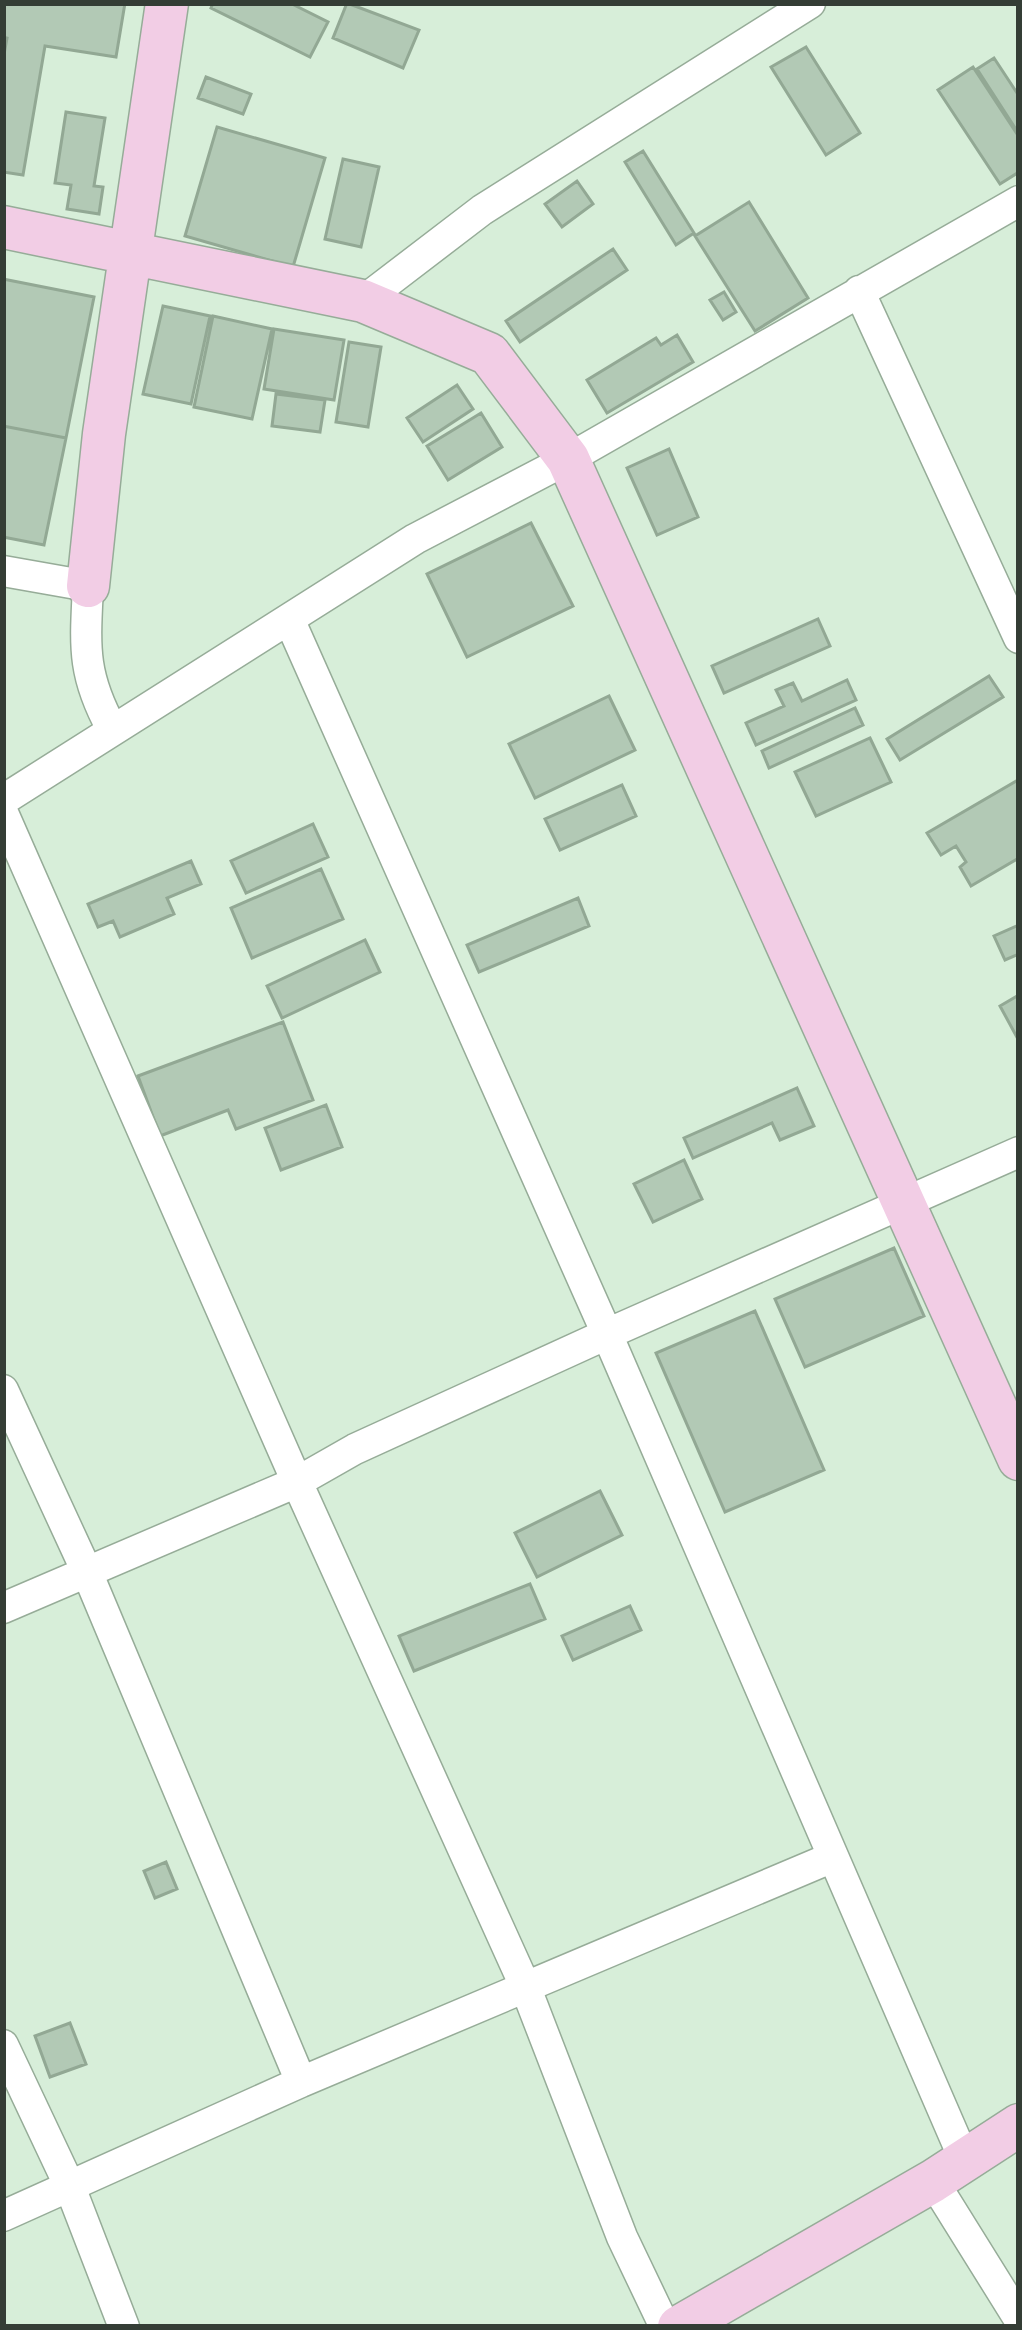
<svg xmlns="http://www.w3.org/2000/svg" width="1022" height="2330" viewBox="0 0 1022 2330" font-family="Ubuntu,sans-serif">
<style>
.building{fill:#b2c9b5;stroke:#92a894;stroke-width:3}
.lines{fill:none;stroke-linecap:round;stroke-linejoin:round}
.street-casing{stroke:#96ac98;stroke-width:33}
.secondary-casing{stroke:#96ac98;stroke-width:45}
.street{stroke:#fff;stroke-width:30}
.secondary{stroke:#f2cde5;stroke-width:42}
</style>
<rect width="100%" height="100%" fill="#d7eed9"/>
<path class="building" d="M3 3H125L116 57 45 46 23 175 3 172V60L7 38 3 37Z
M213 3H290L328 22 310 57 211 8Z
M347 3 419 30 403 68 333 38Z
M806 47 860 133 826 155 771 67Z
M994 58 1019 96V134L977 69Z
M973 67 1019 137V172L1000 184 938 90Z
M206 77 251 94 243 114 198 98Z
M66 112 105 118 94 186 103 187 99 214 67 209 71 185 55 183Z
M217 127 325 158 293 267 185 236Z
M643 151 694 233 676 245 625 162Z
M343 159 379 167 361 247 325 239Z
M577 181 593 204 562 227 545 204Z
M749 202 808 298 755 331 695 236Z
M613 249 627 270 520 342 506 321Z
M3 279 94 297 66 438 3 426Z
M724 292 736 312 723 320 710 300Z
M163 306 210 316 191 404 143 394Z
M213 316 272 329 252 419 194 407Z
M274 329 344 340 334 400 264 389Z
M677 335 693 362 607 413 587 380 656 338 661 345Z
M349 342 381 347 368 427 336 422Z
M457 385 473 409 423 442 407 418Z
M276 394 325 400 320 432 272 426Z
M481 413 502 447 448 480 427 446Z
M3 426 66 438 44 545 3 537Z
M669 449 698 517 657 535 627 468Z
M531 523 573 606 467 657 427 574Z
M818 619 830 646 724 693 712 666Z
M989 676 1003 697 900 760 887 739Z
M847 680 856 700 756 745 746 723 784 706 776 690 793 683 802 701Z
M609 696 635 750 535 798 509 744Z
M855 708 863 725 769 768 762 751Z
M870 738 891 782 816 816 795 772Z
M1018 780 1019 858 971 886 960 867 966 862 956 846 941 855 927 833Z
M622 785 636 816 560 850 545 819Z
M313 824 328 857 246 893 231 861Z
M191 861 201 884 167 898 174 914 120 937 113 921 98 927 88 904Z
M321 869 343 919 252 958 231 908Z
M578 898 589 926 479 972 467 945Z
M1019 925V954L1005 960 994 936Z
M365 940 380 972 282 1018 267 986Z
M1019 995V1041L1000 1006Z
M283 1022 313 1100 236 1129 228 1110 160 1136 138 1076Z
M797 1088 814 1126 780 1140 772 1123 693 1158 684 1138Z
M326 1105 342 1147 281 1170 265 1128Z
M684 1160 702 1199 653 1222 634 1184Z
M894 1248 924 1316 805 1367 775 1299Z
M755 1311 824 1470 725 1512 656 1353Z
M600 1491 622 1535 537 1577 515 1533Z
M530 1584 545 1619 414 1671 399 1636Z
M630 1606 641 1630 573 1660 562 1636Z
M166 1862 177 1889 155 1898 144 1871Z
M70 2023 86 2064 50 2077 35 2036Z"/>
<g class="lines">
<defs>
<path id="street" d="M859 291 1019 638
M363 301 482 210 810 3
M3 571 88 586C85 647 82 674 112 729
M289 619 607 1334 965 2161
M3 800 415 539 568 459 1019 201
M3 813 297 1482 525 1986 622 2237 665 2327
M3 1390 87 1572 301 2082
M3 1608 297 1482 355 1449 607 1334 1019 1152
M3 2045 70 2187 124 2327
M933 2181 1019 2319
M3 2216 301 2082 833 1857"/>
<path id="secondary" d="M3 227 363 301 489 354 568 459 1019 1459
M88 586 104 434 167 3
M679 2327 933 2181 1019 2125"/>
</defs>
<use href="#street" class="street-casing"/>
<use href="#secondary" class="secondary-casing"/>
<use href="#street" class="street"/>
<use href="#secondary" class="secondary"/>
</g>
<rect width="1022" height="2330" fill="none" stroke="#343d35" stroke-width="12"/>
</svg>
